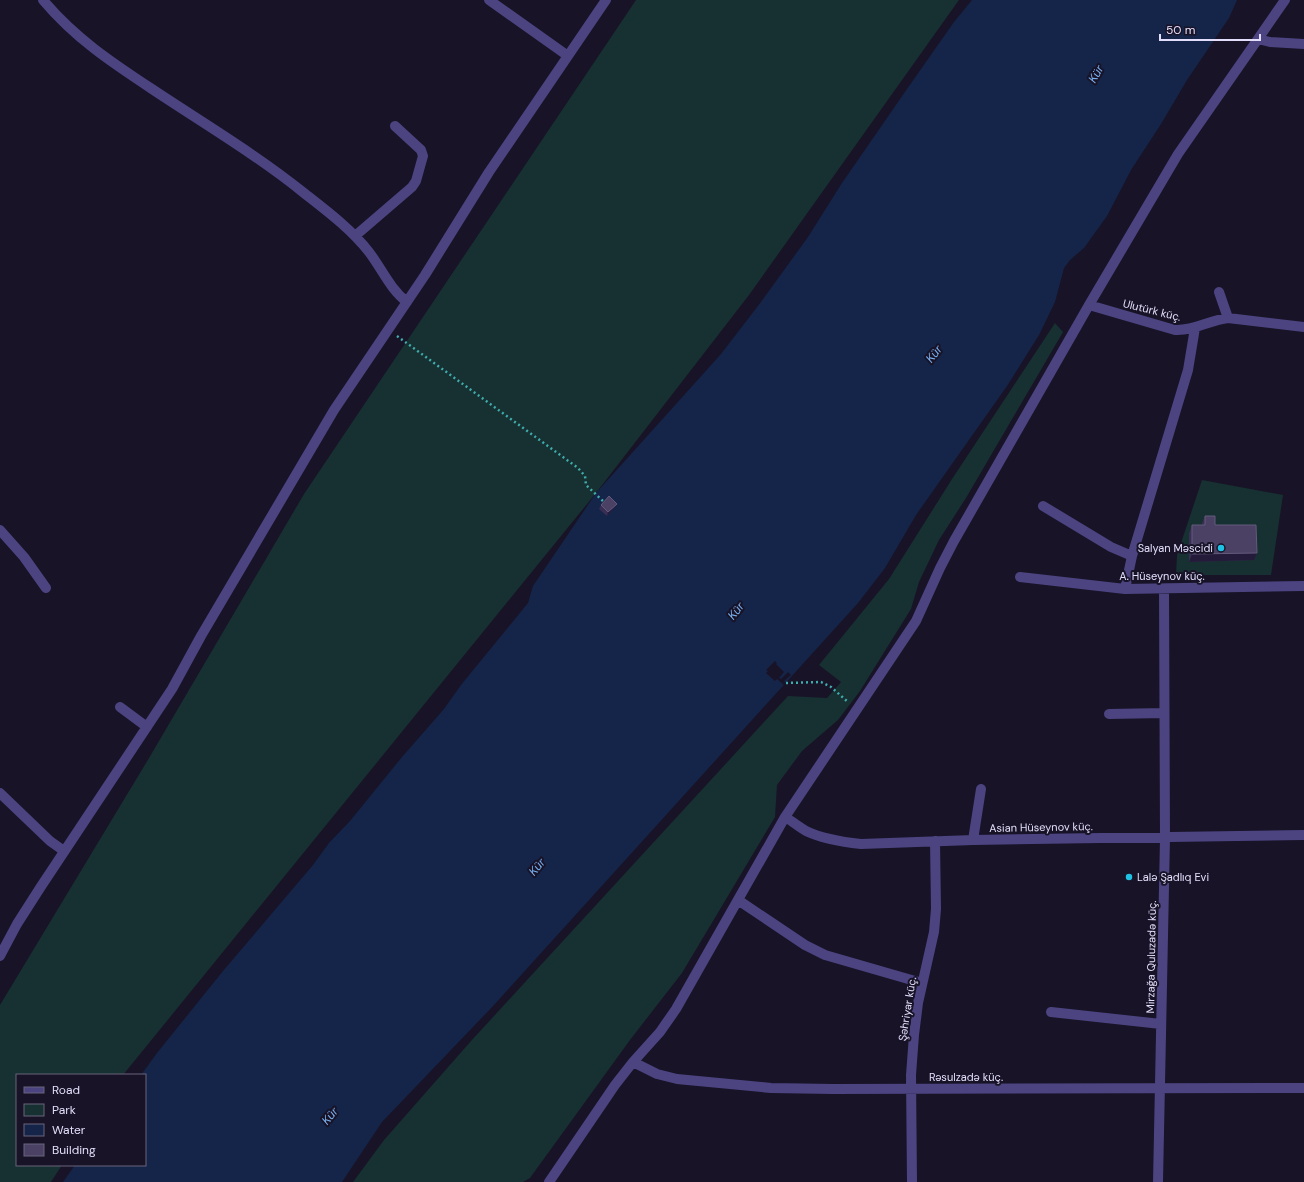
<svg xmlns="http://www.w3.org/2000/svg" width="1304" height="1182" viewBox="0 0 1304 1182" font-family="'DM Sans',sans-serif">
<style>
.green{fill:#173031}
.water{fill:#152549}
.pier{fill:#181327}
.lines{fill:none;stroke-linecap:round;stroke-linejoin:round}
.path{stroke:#3facad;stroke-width:2.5;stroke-dasharray:2 3;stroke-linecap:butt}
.minor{stroke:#4b4481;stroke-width:10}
.wall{fill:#392e53}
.shaded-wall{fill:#241b3a}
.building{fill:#4b4165;stroke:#635a7c}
.poi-dot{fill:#20c2e4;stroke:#181327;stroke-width:1.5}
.labels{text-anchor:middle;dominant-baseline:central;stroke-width:4;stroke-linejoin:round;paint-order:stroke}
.street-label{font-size:11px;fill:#e3defb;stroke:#181327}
.poi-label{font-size:11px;fill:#e3defb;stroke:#181327;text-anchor:end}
.water-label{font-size:12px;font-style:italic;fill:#78afef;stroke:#181327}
</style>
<rect width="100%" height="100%" fill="#181327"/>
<path class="green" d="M636 0H959L749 295 596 493 123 1075H17V1165H62L51 1182H0V1005L149 758 304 494Z
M1055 323 1063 332 966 498 939 540 919 582 911 609 860 691 838 720 802 751 777 785 775 817 682 973 630 1040 530 1178 523 1182H353L384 1140 471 1041 788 696 827 698 841 682 819 665 889 579 952 479Z
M1202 480 1283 495 1271 575H1176L1177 555Z"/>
<path class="water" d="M972 0H1237L1229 18 1187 80 1161 124 1131 170 1107 216 1084 248 1070 260 1064 268 1055 302 1039 335 1007 386 916 515 885 568 858 603 494 1005 382 1122 342 1182H63L75 1165H145V1075H141L157 1053 223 971 313 865 329 843 350 821 402 757 444 709 461 685 528 603 533 586 596 493 721 354 761 302 808 237 842 183 907 89 954 22Z"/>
<path class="pier" d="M775 661 777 663 776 664 784 672 779 678 781 679 788 672 791 675 784 681 786 683 784 685 777 679 775 681 766 673 768 671 766 670Z"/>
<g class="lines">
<path class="path" d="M397 336 578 468 585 476 586 485 605 503
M786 683 821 682 831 687 848 702"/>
<path class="minor" d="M43 0C75 38 111 62 152 89 203 123 257 155 304 193 327 211 351 229 369 252 382 269 390 289 407 302
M489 0 568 56
M1258 39 1270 42 1304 44
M355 236 412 187 416 181 423 156 421 150 395 126
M1219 292 1228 318
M1089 305 1175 330C1194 331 1210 320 1228 318L1304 327
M1043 506 1111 547 1132 556
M0 530 24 557 46 588
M1020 577 1125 589 1304 586
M1125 589 1132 556 1188 370 1195 328
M120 707 147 727
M1109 714 1164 713
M0 793 50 841 64 851
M785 817C792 821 799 827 806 831 823 839 842 842 861 844L973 840 1304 835
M973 840 981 789
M738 900 805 945 825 955 922 983
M0 956 17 924 40 888 172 689 201 636 334 410 425 275 489 172 606 0
M1051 1012 1161 1024
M633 1062 657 1074 677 1079 771 1088 833 1089 1304 1088
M549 1182 615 1085 633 1062 660 1032 676 1009 785 817 916 621 940 568 954 541 1089 305 1178 154 1285 0
M912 1182 911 1075 914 1035 918 1003 934 932 936 909 935 841
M1158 1182 1165 838 1164 589"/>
</g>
<path class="wall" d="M601 505 615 507 607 516 599 509Z
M1205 516 1215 525 1257 553 1254 560 1189 562V533L1192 525H1202V523Z"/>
<path class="shaded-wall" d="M617 504 615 507 607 516 608 512Z
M1257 553 1254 560 1189 562 1192 554Z"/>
<path class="building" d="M609 496 617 504 608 512 601 505Z
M1205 516H1215V525H1256L1257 553 1192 554V525H1205Z"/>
<g class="poi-dot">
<circle cx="1221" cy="548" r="4"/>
<circle cx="1129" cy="877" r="4"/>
</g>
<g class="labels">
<g class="street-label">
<text transform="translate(1152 310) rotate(14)">Ulutürk küç.</text>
<text x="1162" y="576">A. Hüseynov küç.</text>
<text transform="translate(1041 827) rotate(-1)">Asian Hüseynov küç.</text>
<text transform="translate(1151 957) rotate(-89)">Mirzağa Quluzadə küç.</text>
<text transform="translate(907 1009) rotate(-81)">Şəhriyar küç.</text>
<text x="966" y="1077">Rəsulzadə küç.</text>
</g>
<g class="poi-label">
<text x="1213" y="548">Salyan Məscidi</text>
<text x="1137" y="877" text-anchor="start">Lalə Şadlıq Evi</text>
</g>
<g class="water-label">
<text transform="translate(1096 74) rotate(-61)">Kür</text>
<text transform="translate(934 354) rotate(-52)">Kür</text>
<text transform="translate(736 611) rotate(-52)">Kür</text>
<text transform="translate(537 867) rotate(-50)">Kür</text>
<text transform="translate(330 1116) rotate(-50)">Kür</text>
</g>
</g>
<rect x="16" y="1074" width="130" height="92" fill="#181327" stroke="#69647c"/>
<rect x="24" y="1087" width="20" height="6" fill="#4b4481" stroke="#69647c"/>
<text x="52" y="1094" font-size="12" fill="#e3defb">Road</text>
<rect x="24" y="1104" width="20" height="12" fill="#173031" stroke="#69647c"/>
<text x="52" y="1114" font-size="12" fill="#e3defb">Park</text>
<rect x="24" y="1124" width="20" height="12" fill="#152549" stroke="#69647c"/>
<text x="52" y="1134" font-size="12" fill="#e3defb">Water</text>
<rect x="24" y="1144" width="20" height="12" fill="#4b4165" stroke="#69647c"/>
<text x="52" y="1154" font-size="12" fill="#e3defb">Building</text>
<path d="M1160 34v6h100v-6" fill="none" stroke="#e3defb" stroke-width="2"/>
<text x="1166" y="34" font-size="12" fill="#e3defb" stroke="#181327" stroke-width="3" paint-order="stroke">50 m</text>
</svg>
